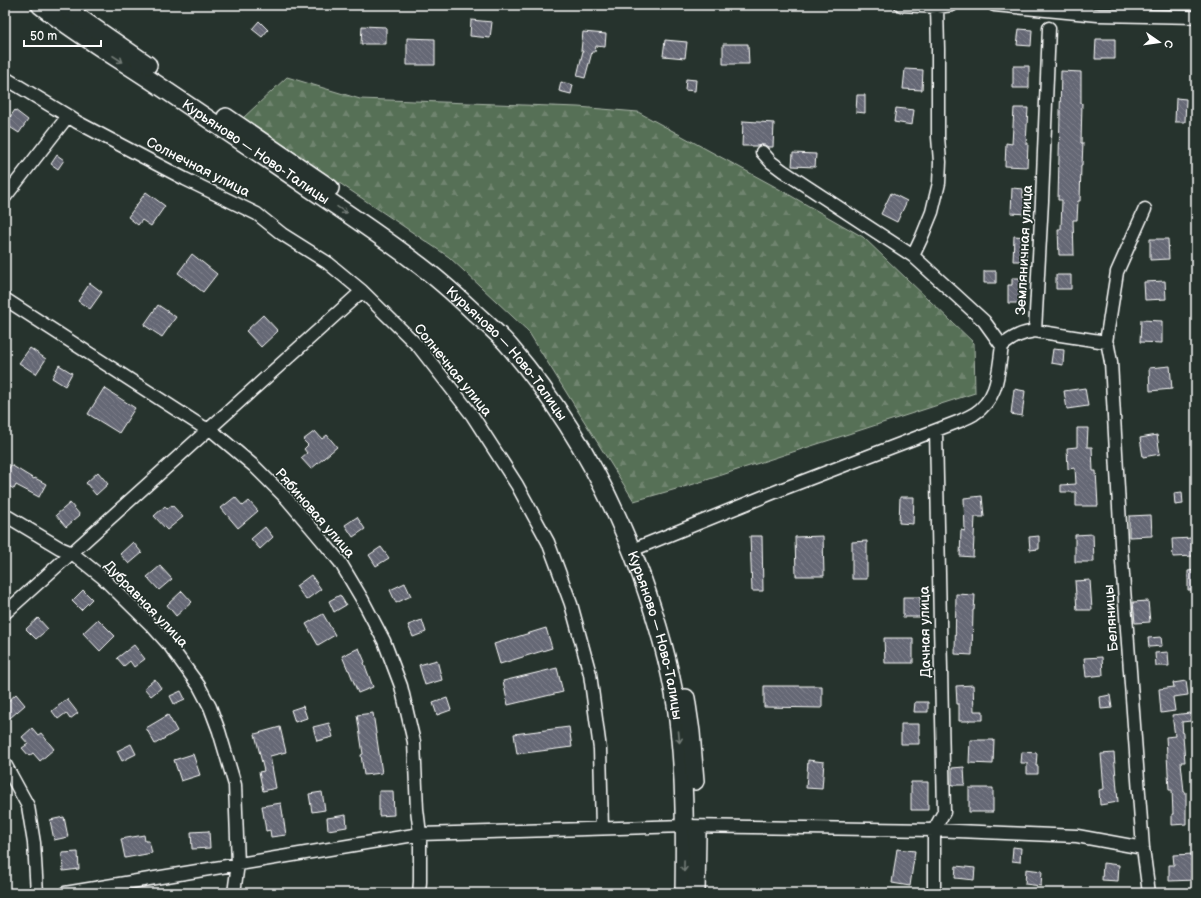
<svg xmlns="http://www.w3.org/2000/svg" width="1201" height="898" viewBox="0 0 1201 898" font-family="'Balsamiq Sans',sans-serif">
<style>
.forest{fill:url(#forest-firs);stroke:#abb8aa}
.building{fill:url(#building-back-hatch);stroke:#fff}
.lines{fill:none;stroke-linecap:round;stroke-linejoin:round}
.street-casing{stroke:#fff;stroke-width:15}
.secondary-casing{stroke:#fff;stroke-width:20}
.street{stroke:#26332d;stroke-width:12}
.secondary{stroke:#26332d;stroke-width:17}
.oneway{stroke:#727a76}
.labels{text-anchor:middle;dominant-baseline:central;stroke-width:3.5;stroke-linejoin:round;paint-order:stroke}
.street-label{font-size:14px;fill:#fff;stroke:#26332d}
</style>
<defs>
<pattern id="forest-firs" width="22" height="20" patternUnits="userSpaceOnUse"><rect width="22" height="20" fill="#577056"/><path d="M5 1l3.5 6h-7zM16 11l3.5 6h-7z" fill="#70856f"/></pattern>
<pattern id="building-back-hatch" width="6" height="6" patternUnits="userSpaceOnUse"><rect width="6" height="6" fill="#656774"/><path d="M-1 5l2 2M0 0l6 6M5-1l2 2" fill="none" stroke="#7c7e89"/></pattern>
</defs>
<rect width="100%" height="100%" fill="#26332d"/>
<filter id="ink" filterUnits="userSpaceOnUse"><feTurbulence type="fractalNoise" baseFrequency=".025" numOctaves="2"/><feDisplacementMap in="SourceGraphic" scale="8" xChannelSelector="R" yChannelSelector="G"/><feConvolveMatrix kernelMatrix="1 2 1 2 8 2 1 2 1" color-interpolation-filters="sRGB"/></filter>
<g filter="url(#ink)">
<path class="forest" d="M287 77 360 99 578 107 638 112 772 185 863 237 974 343 975 393 694 484 634 501 528 331 449 257 243 118Z"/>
<path class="building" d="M471 20 492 22 490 38 470 36Z
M259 21 268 30 262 37 252 29Z
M362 26 386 27V44H361Z
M1019 29 1032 30 1031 46 1017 45Z
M583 32 606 34 605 47 596 46 595 52H592L585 78 577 76 583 51H581Z
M407 38 435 39V65H407Z
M1096 39H1115V59H1095Z
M665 40 687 42 685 58 663 56Z
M723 44H748L749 64H723Z
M1013 66H1029V88H1013Z
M905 69 923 70 922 90 903 89Z
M1061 71 1081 72V103H1082L1081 143H1083L1082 165H1081L1080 201H1078L1077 220H1073L1074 255H1059L1058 229H1061L1062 200H1058Z
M686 79 696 80 695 91 685 90Z
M561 82 573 85 571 94 559 91Z
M857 95H865V113L856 112Z
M1176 98 1186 99 1185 122H1175Z
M896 108 914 110 912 125 894 122Z
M1014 108H1028L1026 144H1028L1027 167 1005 166 1006 143 1012 144Z
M15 110 28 120 19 133 5 124Z
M743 121 774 123 773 147H768L765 145H761L757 146H742Z
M793 153 816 154 815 167 792 166Z
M57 155 64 160 58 169 51 164Z
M1012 188 1023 189V198L1028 199 1027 214 1011 213Z
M146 192 165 206 151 226 142 220 138 225 128 217Z
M891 193 907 201 897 222 881 214Z
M1014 236 1027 237 1026 261H1013Z
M1150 239H1168L1169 259 1150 260Z
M192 254 217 274 203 292 178 273Z
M984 271H996V283H984Z
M1056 275H1071V289H1056Z
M1012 278H1024L1023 303H1008V285H1012Z
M1165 281 1166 299 1145 300 1144 282Z
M90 283 102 292 90 309 78 301Z
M158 305 176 317 162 337 144 325Z
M263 315 278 331 261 347 246 331Z
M1141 320 1162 321V343L1140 342Z
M30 348 46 359 36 374 19 363Z
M1053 349 1064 350 1063 365 1051 363Z
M59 365 72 373 65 386 52 378Z
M1170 366 1172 389 1150 391 1149 368Z
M104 388 135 408 119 433 88 414Z
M1085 388 1088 406 1067 409 1064 391Z
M1014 389 1025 391 1022 416 1011 414Z
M1077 428H1088L1087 447H1092L1093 471H1096L1098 506H1076V492H1061V485L1076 484 1075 468 1068 469 1067 448 1077 447Z
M315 431 322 439 327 435 337 447 311 469 301 458 307 453 304 449 308 445 303 440Z
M1157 435 1160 454 1143 457 1140 438Z
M11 465 34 479 35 478 46 484 39 497 16 485 14 489 5 484V475Z
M98 472 108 484 96 495 86 483Z
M1182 492 1183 504 1175 505 1174 493Z
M982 496 984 517H975L973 557 960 556 961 530 965 531 964 498Z
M235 497 243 506 249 501 258 511 238 528 221 508Z
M900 497H914L913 524 899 523Z
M70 503 80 515 66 527 56 515Z
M172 505 183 517 167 530 154 516 165 506 167 509Z
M1151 515 1152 536 1129 537V516Z
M357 517 365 529 353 537 345 525Z
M265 527 273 537 260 549 251 539Z
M1093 534 1094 562H1075V535Z
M750 536H762L763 591H752Z
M823 536 824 576H796L795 537Z
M1039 536V549L1030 550 1029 537Z
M1193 538 1194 556 1173 557 1172 539Z
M867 541V579H852V542Z
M133 542 142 553 129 564 120 554Z
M381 547 389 558 376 566 369 555Z
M160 566 172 579 159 590 147 577Z
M1196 570V590H1188V571Z
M311 575 321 589 306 600 296 586Z
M1090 580 1092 610H1077L1075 581Z
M405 583 411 596 396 603 390 590Z
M83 590 92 599 81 610 72 601Z
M182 591 192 602 176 616 167 605Z
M956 594 975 595 974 610H973L972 655 955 654Z
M340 595 346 605 334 612 329 601Z
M903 597H920L921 617H903Z
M1148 601 1150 622 1135 623 1133 602Z
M323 614 335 635 318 645 306 624Z
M38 618 48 629 36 639 26 629Z
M98 619 115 636 100 651 83 633Z
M422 620 426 632 413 637 408 625Z
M546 628 552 648 500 664 494 644Z
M1161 637 1162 646 1149 647 1148 638Z
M884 638H913V663H885Z
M134 645 145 659 134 667 130 661 124 666 117 658Z
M359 648 365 662 364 663 373 687 358 693 349 670H348L342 656Z
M1168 652 1169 666H1156L1155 653Z
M1102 657 1103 675 1086 677 1084 658Z
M437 660 442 680 425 685 419 665Z
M557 668 563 692 508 705 503 681Z
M155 679 161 688 151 696 144 688Z
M1186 681 1188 695 1173 697 1175 711 1161 713 1159 689 1174 687 1173 683Z
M973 685 974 711H983V720H969V721H959V704H957L956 686Z
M764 686H822V708L764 707Z
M181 691 185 699 174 704 170 696Z
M16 694 25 705 10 718 5 713V704Z
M1110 695 1112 708 1101 709 1100 697Z
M447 698 451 710 437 715 433 703Z
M67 699 78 713 70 719 66 713 58 719 52 711Z
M915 702H928V712H914Z
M303 706 307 718 295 722 291 710Z
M373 713 382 773 364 775 361 755 363 754 357 715Z
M1190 713 1191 721 1182 722 1185 762H1181L1184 792H1186V824L1172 825V814H1173L1172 790H1169L1166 737 1175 736 1172 715Z
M168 715 177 731 155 744 146 728Z
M329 723 333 737 317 741 313 727Z
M901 724H919V744H901Z
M280 727 286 752 270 756 276 788 263 791 259 772 264 771 255 734Z
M569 727 572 747 517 754 514 734Z
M32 728 38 735 41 733 54 749 40 761 33 753 29 756 22 748 28 744 22 737Z
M970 740H994L993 764 969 763Z
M131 744 136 754 122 761 117 751Z
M1022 752 1037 753 1036 766H1038V774H1027V763H1021Z
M1114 753 1118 802 1100 805 1099 790 1104 789 1101 754Z
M193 754 200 775 181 781 174 760Z
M808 760 824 762 822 789 806 788Z
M964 767 965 785H952V768Z
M911 782H928V810H911Z
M969 788H993V812H969Z
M379 791H393L394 815 379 816Z
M322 792 325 810 312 812 309 794Z
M281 803 286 835 271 837 270 830 266 831 262 806Z
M346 815 347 827 328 830 327 818Z
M64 817 68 837 54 840 50 820Z
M209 831 210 848 192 849 191 832Z
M144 835 145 841H149L152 853 125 858 121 839Z
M1013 847 1021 848 1020 862 1012 861Z
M897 849 915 851 910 886 892 883Z
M78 852 79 869 63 871 62 853Z
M1194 854V872L1196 871V880L1169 881V865H1174L1173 855Z
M1103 863 1119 865 1118 881 1102 880Z
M956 866 975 868 974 880 955 878Z
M1026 869 1042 871 1041 886 1025 884Z"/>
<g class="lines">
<defs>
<path id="street" d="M901 5 937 7 952 5
M994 5 1098 15 1196 17
M5 78 68 116 77 122 185 179 257 214 282 234 328 263 362 291 419 347 472 415 517 485 548 542 571 604 590 674 600 749 602 828
M762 152 771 162 783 171 913 256 984 321 1002 346
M5 197 68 116
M913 256 921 239 932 212 939 183 940 162 938 137V49L937 7
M5 299 203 427 210 429 254 466 287 499 315 532 340 562 362 599 384 641 401 686 414 742 417 809 420 834V882L419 893
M1035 331 1042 201 1049 28
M1106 342 1117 272 1145 209
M1002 346C1013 337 1021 333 1035 331L1106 342 1108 346 1111 362 1122 561 1143 848 1149 893
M5 515 60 548 72 553 102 577 152 626 170 646 199 686 210 707 219 731 235 785 238 864 234 893
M632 550 780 490 960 421C964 419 969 417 974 414 999 398 998 372 1002 346
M5 613 362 291
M5 764 28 806 34 843 37 893
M934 830 944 812 936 431
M934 830V893
M65 893 420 834 685 826 934 830 1077 836 1143 848"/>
<g id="secondary">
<path id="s1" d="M40 5C76 33 114 56 152 81 204 116 256 151 308 187 344 211 380 235 414 261 436 277 456 295 476 314 488 325 500 335 510 347 569 416 610 490 641 575 656 617 669 661 676 705 685 768 685 830 684 893"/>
<path d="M61 5 148 65"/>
<path d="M226 117 330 188"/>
<path d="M686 698 691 732 695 781"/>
<path d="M696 893 697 833"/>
</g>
</defs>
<use href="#street" class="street-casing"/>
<use href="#secondary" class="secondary-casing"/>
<use href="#street" class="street"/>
<use href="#secondary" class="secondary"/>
</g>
<defs><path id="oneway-shaft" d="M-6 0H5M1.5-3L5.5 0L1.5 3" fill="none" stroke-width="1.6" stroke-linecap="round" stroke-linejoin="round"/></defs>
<g class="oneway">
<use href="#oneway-shaft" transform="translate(118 59) rotate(33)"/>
<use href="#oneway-shaft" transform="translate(342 210) rotate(34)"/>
<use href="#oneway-shaft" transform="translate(679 737) rotate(85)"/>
<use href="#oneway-shaft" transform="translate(684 866) rotate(91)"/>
</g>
</g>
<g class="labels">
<g class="street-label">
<text stroke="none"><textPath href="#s1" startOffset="261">Курьяново — Ново-Талицы</textPath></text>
<text transform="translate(198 167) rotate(27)">Солнечная улица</text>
<text transform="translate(1024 250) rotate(-87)">Земляничная улица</text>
<text stroke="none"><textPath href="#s1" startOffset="585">Курьяново — Ново-Талицы</textPath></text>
<text transform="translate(453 370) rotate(51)">Солнечная улица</text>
<text transform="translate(315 513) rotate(49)">Рябиновая улица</text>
<text transform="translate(146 604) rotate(46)">Дубравная улица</text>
<text transform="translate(1111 618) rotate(-94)">Беляницы</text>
<text transform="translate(925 632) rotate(-91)">Дачная улица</text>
<text stroke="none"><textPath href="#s1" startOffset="909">Курьяново — Ново-Талицы</textPath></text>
</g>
</g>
<rect width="1201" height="898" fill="none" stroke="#26332d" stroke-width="20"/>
<rect x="10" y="10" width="1181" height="878" fill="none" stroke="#fff" stroke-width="1.5" filter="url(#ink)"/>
<g transform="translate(1159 42) rotate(103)" stroke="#26332d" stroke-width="3" paint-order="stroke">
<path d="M0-3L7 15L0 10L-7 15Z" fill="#ffffff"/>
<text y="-6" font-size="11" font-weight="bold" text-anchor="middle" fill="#ffffff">С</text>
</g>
<path d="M24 40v6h77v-6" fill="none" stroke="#ffffff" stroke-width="2"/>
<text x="30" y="40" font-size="12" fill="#ffffff" stroke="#26332d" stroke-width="3" paint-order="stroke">50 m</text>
</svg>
